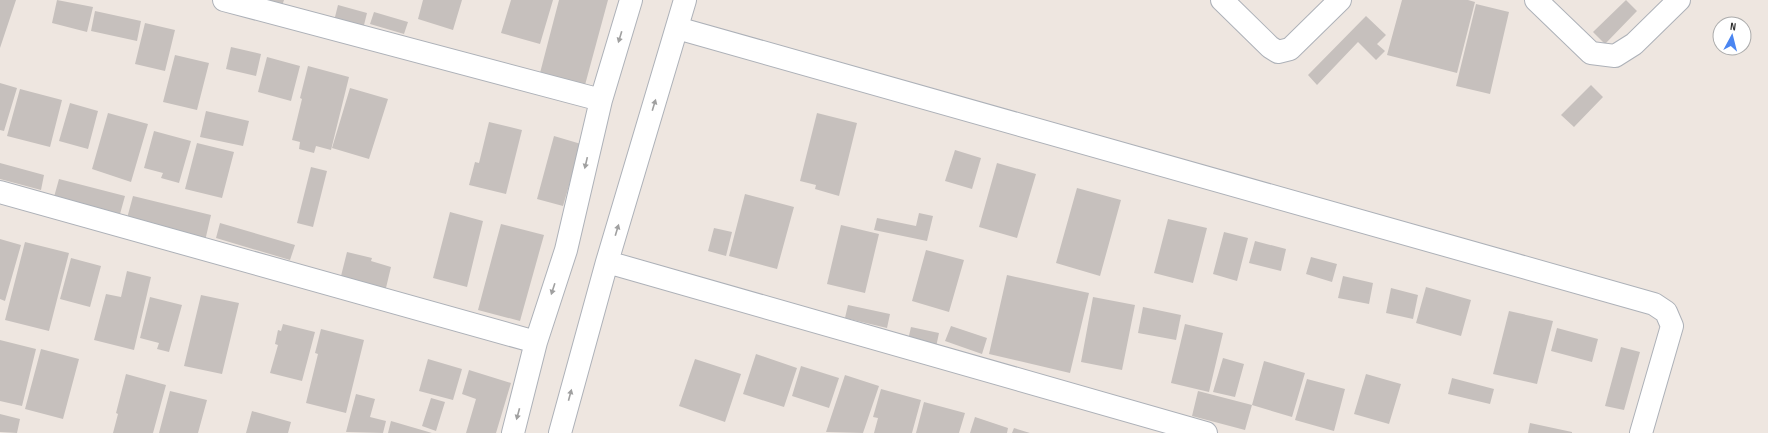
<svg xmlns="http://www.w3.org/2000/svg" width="1768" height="433" viewBox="0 0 1768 433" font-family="'Sofia Sans Condensed',sans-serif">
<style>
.building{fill:#c6c0bd}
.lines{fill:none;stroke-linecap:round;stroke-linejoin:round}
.minor-casing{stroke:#adb1b8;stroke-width:24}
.minor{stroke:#fff;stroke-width:22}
.oneway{fill:#a0a0a0}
</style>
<rect width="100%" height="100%" fill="#eee6e0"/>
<path class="building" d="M0 0H16L0 48Z
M57 0 93 7 87 32 52 23Z
M256 0H284L281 9Z
M423 0H462L453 30 418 19Z
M511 0H553L540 44 501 33Z
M559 0H608L585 85 540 73Z
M1402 0H1468L1475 2 1457 73 1387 55Z
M1626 0 1637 11 1605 44 1593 32Z
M1476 4 1509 12 1490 94 1456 86Z
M338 5 367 13 363 29 334 21Z
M95 11 141 21 137 41 91 31Z
M374 12 408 22 404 34 370 24Z
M1366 16 1386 35 1377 44 1385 51 1376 60 1358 42 1317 85 1308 75Z
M145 23 175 30 165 71 135 64Z
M231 47 261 54 256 76 226 69Z
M175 55 209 63 197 110 163 102Z
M267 57 300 66 291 101 258 92Z
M308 66 349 77 331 150 316 146 314 153 299 149 300 142 292 140 302 99 300 98Z
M0 83 17 88 4 131 0 130Z
M1591 85 1603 97 1574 127 1561 115Z
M350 88 388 99 369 159 332 148Z
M20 89 62 100 50 147 7 136Z
M70 103 98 111 88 149 59 141Z
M206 111 249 121 243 146 200 137Z
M108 113 148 124 131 182 92 169Z
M817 113 857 123 839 196 815 189 816 185 800 181Z
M489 122 522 130 506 194 469 185 475 162 479 163Z
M154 131 191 141 179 183 161 178 163 173 144 168Z
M554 136 581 144 563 206 537 199Z
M197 143 234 152 222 198 185 189Z
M955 150 981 158 972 189 945 181Z
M0 163 44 175 41 190 0 179Z
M997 163 1036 174 1017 238 979 227Z
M311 167 327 171 313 227 297 223Z
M59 179 125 196 120 214 54 197Z
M1077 188 1121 200 1100 276 1056 263Z
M745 194 794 207 777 269 729 256Z
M133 196 211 215 205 241 126 222Z
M450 212 483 221 467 287 433 278Z
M919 213 933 216 927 241 874 230 877 218 916 226Z
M1168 219 1207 228 1193 283 1154 273Z
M220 223 295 245 290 260 216 238Z
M501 224 544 235 520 321 478 310Z
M841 225 879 234 865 293 827 284Z
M714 228 732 232 726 256 708 251Z
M1224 232 1248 238 1237 281 1213 274Z
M0 239 21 245 5 301 0 299Z
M1255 241 1286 249 1281 271 1249 263Z
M25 242 69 253 49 331 5 320Z
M926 250 964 260 949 312 912 301Z
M347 252 372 258 371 261 391 267 385 292 340 280Z
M1311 257 1337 264 1332 282 1306 274Z
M71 258 101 266 90 307 60 299Z
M127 271 151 277 134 350 94 340 106 294 121 297Z
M1007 275 1089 293 1070 373 989 354Z
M1343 276 1373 283 1369 304 1338 298Z
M1426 287 1471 300 1461 336 1416 323Z
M1391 288 1418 295 1413 319 1386 313Z
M201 295 239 303 222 374 184 366Z
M150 297 182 305 169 352 157 349 159 343 140 338Z
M1093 297 1135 305 1122 370 1081 362Z
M848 305 890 314 887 328 845 318Z
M1143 307 1181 315 1176 340 1138 333Z
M1509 311 1553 321 1537 384 1493 374Z
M283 324 315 332 302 381 270 373 278 345 275 344 278 330 281 331Z
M1185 324 1223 333 1209 392 1171 383Z
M951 326 987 338 982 354 945 341Z
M911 327 939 333 936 347 908 340Z
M1557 328 1598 339 1592 362 1551 351Z
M321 329 364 340 346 413 306 403 318 354 315 353Z
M0 340 36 349 22 406 0 401Z
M1621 347 1640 352 1624 410 1605 406Z
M41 349 79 359 63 419 25 409Z
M756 354 797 368 784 407 743 394Z
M1223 358 1244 364 1235 397 1213 392Z
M428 359 462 369 453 400 419 391Z
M695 359 741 374 725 422 679 406Z
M1264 361 1305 373 1292 417 1252 405Z
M801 366 839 378 829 408 792 396Z
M469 370 511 383 496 433H466L476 399 462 394Z
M126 374 166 385 153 433H113L118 414 116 413Z
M1366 374 1401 384 1389 424 1354 414Z
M845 375 879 386 863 433 826 432Z
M1452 378 1494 389 1490 404 1448 394Z
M1307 379 1345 389 1334 431 1295 420Z
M881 389 921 400 912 433H874L878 418 873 417Z
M170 391 207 400 198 433H159Z
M1198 391 1252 405 1245 430 1192 416Z
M356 394 375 399 370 417 386 421 383 433 346 432Z
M431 398 445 402 436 431 422 426Z
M924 402 965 413 959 433H916Z
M252 411 291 422 288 433H246Z
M0 414 20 419 17 433 0 432Z
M975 417 1008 428 1007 433H970Z
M391 421 432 433H388Z
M1530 423 1572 432V433H1528Z
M1014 428 1030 433H1012Z"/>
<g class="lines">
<defs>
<path id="minor" d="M224 0 601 100
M1222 0 1270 47 1278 52 1290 49 1340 0
M1536 0 1591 53 1615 56 1634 44 1679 0
M677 28 1654 304 1666 312 1672 326 1641 433
M0 192 536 342
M607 262 1206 433
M513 433 536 342 566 250 601 100 631 0
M560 433 607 262 685 0"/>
</defs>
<use href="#minor" class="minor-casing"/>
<use href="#minor" class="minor"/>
</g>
<defs><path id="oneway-solid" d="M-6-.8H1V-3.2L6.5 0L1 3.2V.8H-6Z"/></defs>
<g class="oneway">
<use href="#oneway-solid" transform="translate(620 37) rotate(107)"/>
<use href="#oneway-solid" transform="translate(654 105) rotate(-73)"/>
<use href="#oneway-solid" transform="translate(586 163) rotate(103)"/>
<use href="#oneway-solid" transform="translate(617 230) rotate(-73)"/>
<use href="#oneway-solid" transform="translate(553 289) rotate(108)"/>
<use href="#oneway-solid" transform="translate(570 395) rotate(-75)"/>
<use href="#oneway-solid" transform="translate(518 414) rotate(105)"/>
</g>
<g transform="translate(1732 36) rotate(7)"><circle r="19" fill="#ffffff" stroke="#ababab"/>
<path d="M0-3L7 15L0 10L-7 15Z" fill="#4a85f1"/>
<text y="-6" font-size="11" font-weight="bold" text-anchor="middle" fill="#2d2d2d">N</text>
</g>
</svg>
